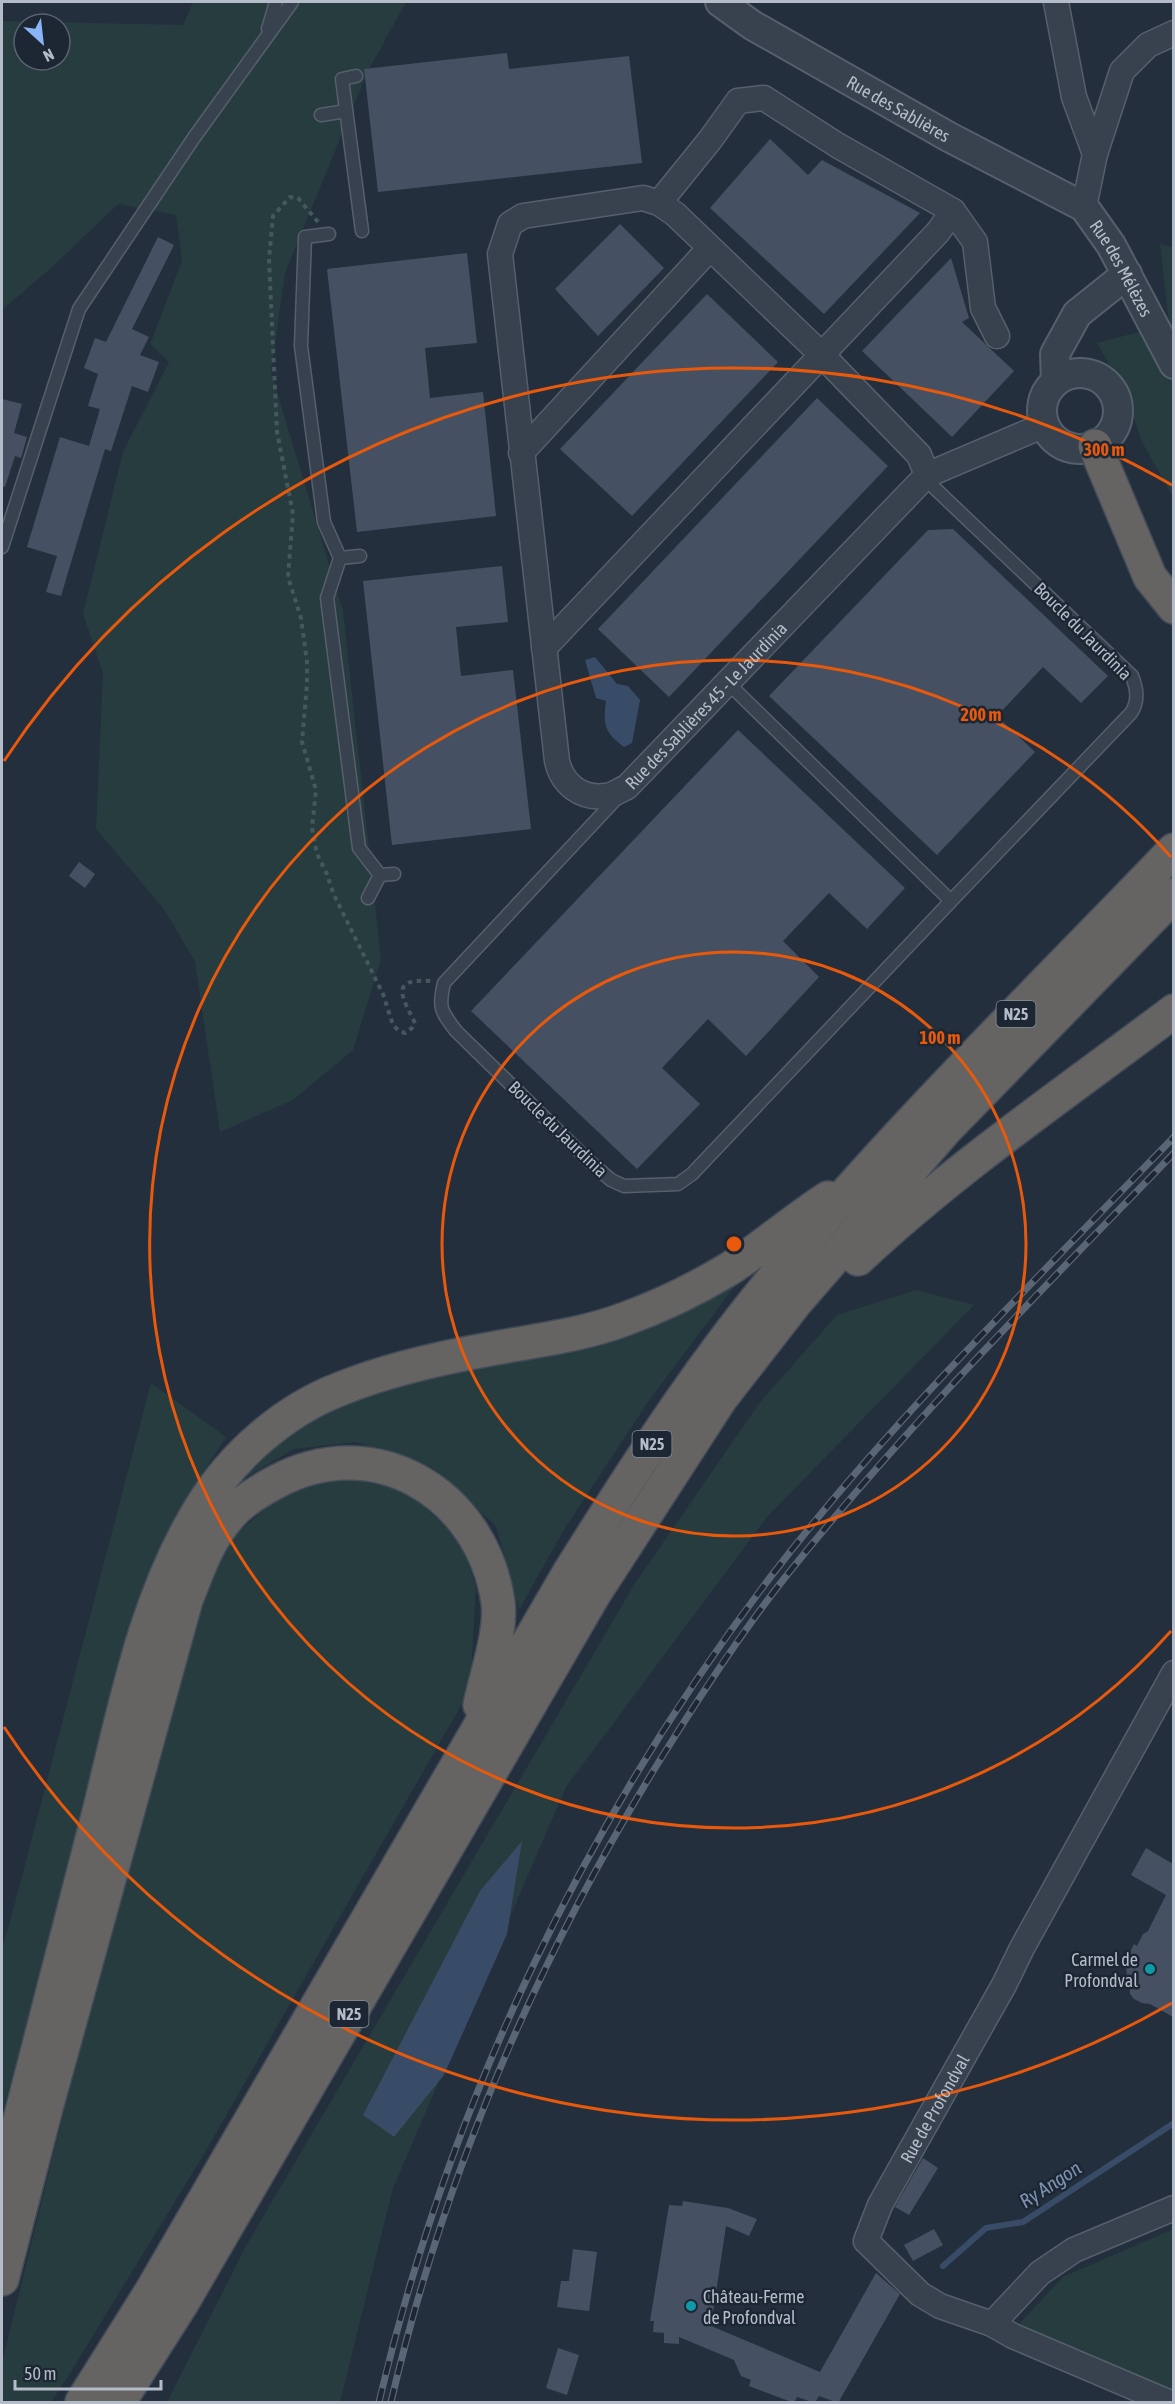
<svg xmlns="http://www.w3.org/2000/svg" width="1175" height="2404" viewBox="0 0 1175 2404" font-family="'Asap Condensed',sans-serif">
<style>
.green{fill:#263c3f;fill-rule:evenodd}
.water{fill:#394c67}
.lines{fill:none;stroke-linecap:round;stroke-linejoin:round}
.stream{stroke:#394c67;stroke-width:6}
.building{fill:#455162}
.service-casing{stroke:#565f6c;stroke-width:15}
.minor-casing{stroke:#565f6c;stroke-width:27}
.tertiary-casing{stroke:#565f6c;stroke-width:32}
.trunk-casing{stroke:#434c59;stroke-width:36}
.path{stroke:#44595c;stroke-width:4;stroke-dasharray:4.5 4.5;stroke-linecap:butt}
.service{stroke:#38414e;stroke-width:12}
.minor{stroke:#38414e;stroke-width:24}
.tertiary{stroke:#38414e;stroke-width:28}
.trunk{stroke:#656462;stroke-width:33}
.rail-casing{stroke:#5a6575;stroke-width:7}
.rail{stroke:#1d2633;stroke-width:4.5;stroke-dasharray:14;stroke-linecap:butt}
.ring{fill:none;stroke:#e8590c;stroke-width:3}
.culture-dot{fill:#0f9aa8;stroke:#1d2633;stroke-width:2}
.labels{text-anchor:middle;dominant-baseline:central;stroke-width:5;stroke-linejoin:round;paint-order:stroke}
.shield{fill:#1d2633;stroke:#878f9c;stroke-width:1.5}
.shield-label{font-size:16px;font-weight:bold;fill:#b4bcc9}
.street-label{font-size:18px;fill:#b4bcc9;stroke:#1d2633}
.poi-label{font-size:18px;fill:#b4bcc9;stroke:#1d2633;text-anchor:end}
.water-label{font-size:20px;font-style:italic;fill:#7c92b1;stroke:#1d2633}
.centre{fill:#e8590c;stroke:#1d2633;stroke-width:3}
.ring-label{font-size:18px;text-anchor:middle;font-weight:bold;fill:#e8590c;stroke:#1d2633;stroke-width:5;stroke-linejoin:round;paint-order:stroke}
</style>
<rect width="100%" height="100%" fill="#242f3e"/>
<path class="green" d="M193 2H406L367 73 285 273 271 372 343 611 381 959 353 1050 293 1100 220 1132 195 961 163 908 96 829 103 673 83 614 123 452 169 362 150 344 182 261 176 215 118 204 51 268 2 310V21L183 25ZM24 24H60V60H24Z
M1160 244 1173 247V497L1142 442 1127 397 1097 343 1169 324Z
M740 1279 648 1402 565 1528 519 1610 496 1526 433 1468 356 1442 294 1449 233 1485 294 1431 364 1392Z
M916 1290 974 1305 767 1517 566 1787 393 2188 340 2402H167L246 2246 634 1585 760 1402 837 1315Z
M151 1383 226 1437 174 1517 108 1706 49 1946 2 2113V1947L10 1922Z
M338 1477 410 1491 463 1545 476 1587 470 1690 204 2154 69 2375 51 2402H2V2363L77 2058 187 1650 226 1543 277 1499Z
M1173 2229V2391L1019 2324 1063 2277Z"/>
<path class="water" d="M595 657 617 684 628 686 640 700 632 743 624 747C604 732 603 724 606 701L596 698 585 660Z
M522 1841 507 1934 444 2075 394 2137 363 2115 480 1891Z"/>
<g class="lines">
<path class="stream" d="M943 2266 986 2228 1023 2222 1174 2123"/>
</g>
<path class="building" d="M507 53 509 69 629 56 642 163 378 192 364 69Z
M770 139 808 175 822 160 920 213 824 314 710 208Z
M620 224 664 268 598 336 555 289Z
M158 237 174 245 132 329 149 337 140 355 159 362 148 392 132 386 111 451 105 449 61 596 46 592 57 556 27 547 60 437 89 446 100 409 88 406 98 374 84 368 95 338 106 342Z
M467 253 477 343 425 348 430 398 483 392 496 516 357 532 327 269Z
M951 258 969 318 962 322 1014 371 952 437 862 351Z
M707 294 778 362 632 516 560 449Z
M817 398 888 466 669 697 598 629Z
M2 399 22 404 14 433 27 437 21 458 15 456 5 487 2 486Z
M953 529 1108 676 1081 703 1043 667 997 716 1035 752 937 855 769 696 928 530Z
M502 566 508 622 456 627 461 676 513 670 531 829 392 845 363 581Z
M738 730 905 888 867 929 829 893 783 941 819 977 746 1056 708 1019 662 1068 700 1104 637 1169 471 1011Z
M79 862 95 874 85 888 69 876Z
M1146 1848 1173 1864V2017L1150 2004 1142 2003 1134 1999 1130 1994 1129 1977H1127L1126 1960 1134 1944 1137 1946 1143 1934 1148 1931 1166 1895 1131 1875Z
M923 2158 938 2168 909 2215 895 2207Z
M683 2201 728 2208 757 2219 749 2236 726 2226 711 2326 820 2372 876 2273 900 2294 838 2403 819 2396 815 2403 797 2397 794 2403 762 2391 749 2386 751 2380 741 2376 734 2360 679 2337V2344L664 2343V2333L653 2332 654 2321H650L669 2205 682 2206Z
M934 2229 943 2245 913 2261 904 2245Z
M573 2249 597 2252 589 2311 557 2307 561 2281H569Z
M558 2348 579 2355 567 2395 546 2388Z"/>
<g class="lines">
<defs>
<path id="service" d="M268 29 276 2
M356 76 342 79 362 231
M321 115 346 111
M329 234 305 237 301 346 324 522 340 558 327 598 359 848 380 875
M2 547 79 309 193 139 292 2
M340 558 360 556
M727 682 951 901 1131 713C1139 701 1137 689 1132 676L924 478
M618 797 444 983C438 1008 441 1011 456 1031L589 1161 611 1180 624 1186 678 1184 692 1174 951 901
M380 875 394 874
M368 898 380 875"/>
<g id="minor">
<path d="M1056 2 1074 97 1095 154"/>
<path d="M659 203 710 140 738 101 764 98 837 145 953 211 975 242 983 308 997 336"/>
<path d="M1084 207 1095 154 1122 71 1148 45 1174 33"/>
<path d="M521 453 710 248"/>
<path id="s1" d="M927 475 919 455 821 354 675 214 659 203 643 198 523 216 510 224 500 254 557 761C562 784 581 799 605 796 612 796 620 790 627 787L927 475 1035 429 1046 427"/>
<path d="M544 648 938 232 953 211"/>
<path d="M992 2324 1040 2273 1074 2250 1174 2208"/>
<path id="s2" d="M1168 2402 1013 2336 992 2324 940 2306 920 2294 866 2241 880 2205 1004 1985 1022 1948 1174 1673"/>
</g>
<g id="tertiary">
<path id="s3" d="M720 2 752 25 949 137 1084 207 1111 245 1174 364"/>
<circle cx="1080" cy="411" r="38"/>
<path d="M1056 381 1055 354 1077 314 1127 274"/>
</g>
<path id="trunk" d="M1095 446 1150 577 1174 607
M858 1259C955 1168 1068 1091 1174 1011
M2 2191C34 2063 67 1935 100 1808 125 1707 145 1599 200 1509 231 1457 283 1411 340 1389 387 1370 435 1359 485 1350 532 1341 580 1336 625 1319 661 1306 696 1289 729 1269 763 1247 794 1220 828 1198
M2 2279 46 2108 186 1600C198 1570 208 1539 230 1515 241 1502 259 1491 274 1483 374 1428 482 1493 498 1602 502 1631 486 1676 480 1705
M82 2402 151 2292 569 1573C631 1474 694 1375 769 1284 894 1131 1037 993 1174 850
M119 2402 182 2303 594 1594 721 1398 795 1303 946 1129 1174 895"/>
</defs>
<use href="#service" class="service-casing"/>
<use href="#minor" class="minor-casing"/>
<use href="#tertiary" class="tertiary-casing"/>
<use href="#trunk" class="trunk-casing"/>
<path class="path" d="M318 222 298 198 290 197 273 216 269 259 277 432 293 514 288 577 301 618 307 662V684L302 742 316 790 312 828 317 854 326 872 334 895 383 994 393 1025 399 1031 405 1033 412 1028 415 1023C402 997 389 978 431 981"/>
<use href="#service" class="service"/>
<use href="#minor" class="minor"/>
<use href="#tertiary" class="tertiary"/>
<use href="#trunk" class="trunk"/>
<defs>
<path id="rail" d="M379 2402C449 2104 586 1818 772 1575 893 1418 1037 1279 1174 1137
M391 2402C444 2175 537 1959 660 1760 698 1699 738 1637 783 1580 903 1429 1040 1292 1174 1153"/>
</defs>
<use href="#rail" class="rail-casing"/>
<use href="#rail" class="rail"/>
</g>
<g class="ring">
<circle cx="734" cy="1244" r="292"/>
<path d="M1171 1631A584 584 0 1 1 1171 857"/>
<path d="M1172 2003A876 876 0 0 1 4 1727M4 761A876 876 0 0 1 1172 485"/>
</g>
<g class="culture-dot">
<circle cx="1150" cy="1969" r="6"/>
<circle cx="691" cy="2306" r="6"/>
</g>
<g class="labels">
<g class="shield">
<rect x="996.5" y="1001" width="39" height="26" rx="4.5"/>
<rect x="632.5" y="1431" width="39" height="26" rx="4.5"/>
<rect x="329.5" y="2001" width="39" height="26" rx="4.5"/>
</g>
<g class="shield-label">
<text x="1016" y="1014">N25</text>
<text x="652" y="1444">N25</text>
<text x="349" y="2014">N25</text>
</g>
<g class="street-label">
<text stroke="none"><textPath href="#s3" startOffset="208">Rue des Sablières</textPath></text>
<text stroke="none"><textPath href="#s3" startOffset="490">Rue des Mélèzes</textPath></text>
<text transform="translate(1083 631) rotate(45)">Boucle du Jaurdinia</text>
<text stroke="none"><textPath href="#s1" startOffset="1282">Rue des Sablières 45 - Le Jaurdinia</textPath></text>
<text transform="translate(558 1129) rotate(44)">Boucle du Jaurdinia</text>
<text stroke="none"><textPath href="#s2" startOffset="496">Rue de Profondval</textPath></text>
</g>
<g class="poi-label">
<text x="1138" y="1959">Carmel de<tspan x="1138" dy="21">Profondval</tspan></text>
<text x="703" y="2296" text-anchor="start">Château-Ferme<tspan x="703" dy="21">de Profondval</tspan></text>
</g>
<g class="water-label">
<text transform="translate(1050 2184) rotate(-33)">Ry Angon</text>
</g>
</g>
<circle cx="734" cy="1244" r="9" class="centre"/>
<g class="ring-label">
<text x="1104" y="456">300 m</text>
<text x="981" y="721">200 m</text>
<text x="940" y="1044">100 m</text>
</g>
<rect width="1175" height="2404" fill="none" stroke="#b4bcc9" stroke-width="6"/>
<g transform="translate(42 42) rotate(153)"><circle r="28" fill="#1d2633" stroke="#59626f" stroke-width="1.5"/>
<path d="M0-4.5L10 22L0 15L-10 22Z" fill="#8ab4f8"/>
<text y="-9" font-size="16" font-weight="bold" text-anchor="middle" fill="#b4bcc9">N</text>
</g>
<path d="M15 2380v9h146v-9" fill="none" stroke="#b4bcc9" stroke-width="3"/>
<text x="24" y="2380" font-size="18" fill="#b4bcc9" stroke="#1d2633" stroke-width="4.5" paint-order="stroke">50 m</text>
</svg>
